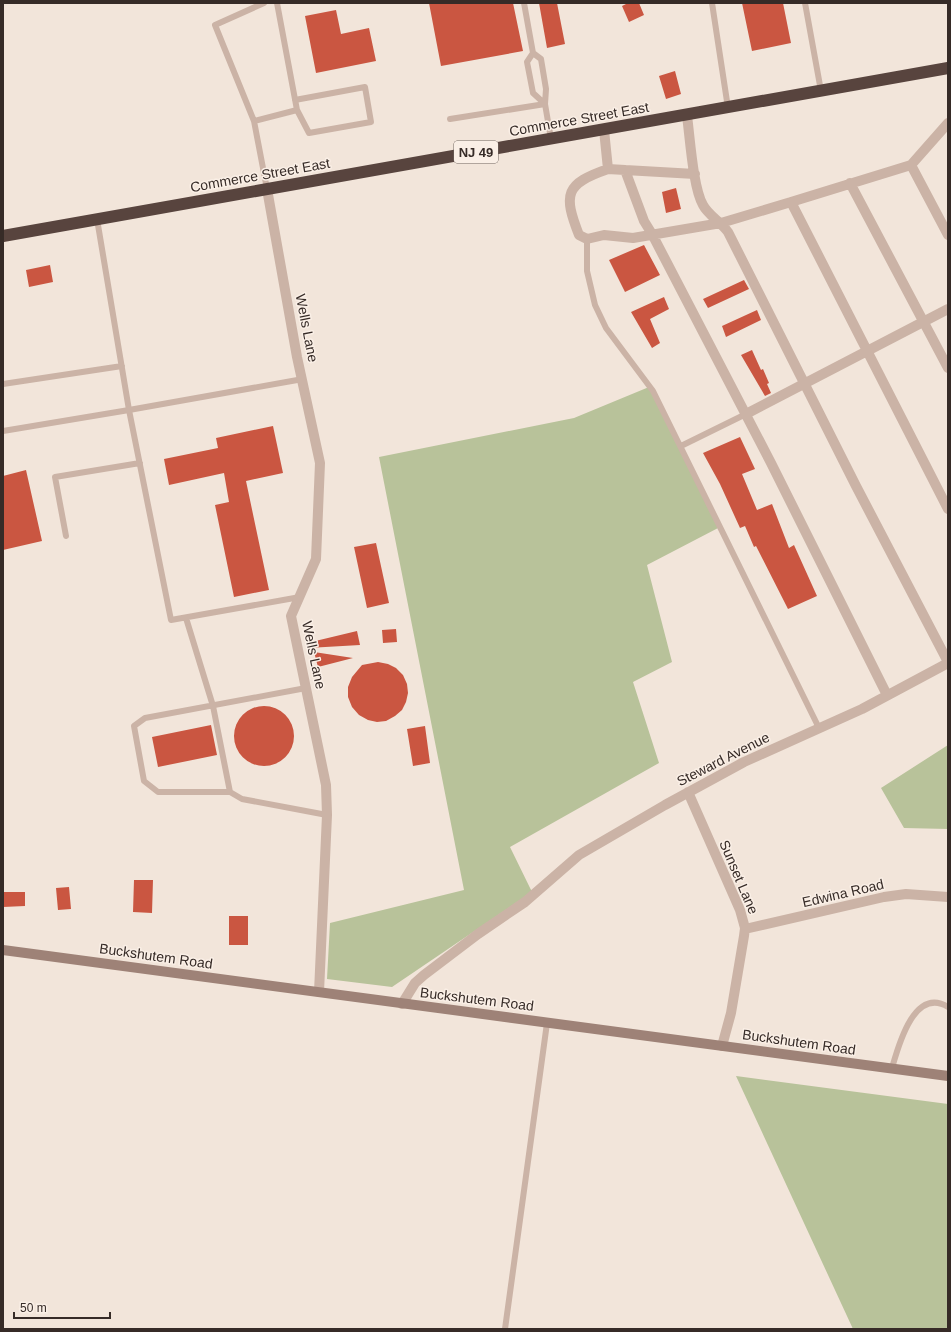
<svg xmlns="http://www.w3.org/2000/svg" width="951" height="1332" viewBox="0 0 951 1332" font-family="Helvetica,sans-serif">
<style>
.green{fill:#b8c29a}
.building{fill:#ca5641}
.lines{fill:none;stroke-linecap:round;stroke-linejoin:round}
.lane{stroke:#cbb3a6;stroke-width:6}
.street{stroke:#cbb3a6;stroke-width:10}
.secondary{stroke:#9e8277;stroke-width:10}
.highway{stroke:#58443e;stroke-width:12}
.labels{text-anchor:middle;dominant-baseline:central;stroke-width:3;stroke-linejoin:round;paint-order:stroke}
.shield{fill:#faefe6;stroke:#716660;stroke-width:1}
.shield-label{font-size:13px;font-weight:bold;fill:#362b27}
.street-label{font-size:14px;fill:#362b27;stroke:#faefe6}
</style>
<rect width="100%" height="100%" fill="#f2e5da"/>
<path class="green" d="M649 387 720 527 647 565 672 662 633 682 659 763 510 847 532 892 392 987 327 979 330 923 464 890 379 457 574 418Z
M948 745V829L904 828 881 788Z
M736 1076 948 1104V1329H853Z"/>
<path class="building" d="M429 3H513L523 51 441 66Z
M539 3H557L565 44 547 48Z
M628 3H639L644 15 629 22 622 6Z
M742 3H783L791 43 752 51Z
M336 10 341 34 369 28 376 61 316 73 305 16Z
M675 71 681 94 666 99 659 76Z
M676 188 681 209 666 213 662 192Z
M644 245 660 275 625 292 609 260Z
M50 265 53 282 29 287 26 270Z
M744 280 749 289 708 308 703 299Z
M664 297 669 309 650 319 660 343 652 348 631 312Z
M757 310 761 320 726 337 722 326Z
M752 350 761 370 763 369 769 383 767 384 771 393 765 396 741 355Z
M273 426 283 473 246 481 269 590 234 597 215 505 229 502 224 473 169 485 164 459 218 448 216 438Z
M740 437 755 469 742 474 757 510 772 504 789 548 794 545 817 596 788 609 756 546 754 547 745 526 740 528 720 484 703 453Z
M26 470 42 541 3 550V476Z
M376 543 389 603 367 608 354 547Z
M396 629 397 642 383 643 382 630Z
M357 631 360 645 308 648 307 643Z
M314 652 353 658 318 667Z
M378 662 388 664 396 668 403 675 407 684 408 693 406 702 402 710 395 716 386 721 377 722 368 720 359 715 352 707 348 697V687L352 677 362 665Z
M234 736a30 30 0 1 1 60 0a30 30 0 1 1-60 0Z
M211 725 217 755 158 767 152 737Z
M425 726 430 763 413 766 407 729Z
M134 880H153L152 913 133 912Z
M69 887 71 909 58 910 56 888Z
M3 892H25V906L3 907Z
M229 916H248V945H229Z"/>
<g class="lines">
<path class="lane" d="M264 3 215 25 254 121 267 189
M277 3 297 110 309 133 371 122 365 87 295 100
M524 3 533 53
M712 3 728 108
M805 3 821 91
M533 53 541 59 546 89 545 104 533 93 527 62Z
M450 119 545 104 551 139
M254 121 297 110
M97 219 129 410 303 379
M587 239V271L595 305 606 328 653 391 819 728
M3 384 122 366
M3 431 129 410 171 620 300 597
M681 446 746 414
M66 536 55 477 140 463
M186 618 213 706 230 792 242 799 327 815
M230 792H158L144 781 134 726 145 718 306 688
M892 1068C898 1047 914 986 948 1007
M505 1329 547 1023"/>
<path class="street" d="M687 116C690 137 693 188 703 205 708 215 721 222 728 232L856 486 948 662
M604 130 608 169C565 184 563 194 579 235L587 239 604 235 633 238 721 223 791 202 911 165 948 123
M911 165 948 235
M608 169 625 170 644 221 652 234 771 463 887 695
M625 170 695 174
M850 183 948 368
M267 189 297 357 320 463 316 559 291 616 326 785 327 815 319 992
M791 202 948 509
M746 414 948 309
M688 792 740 910 745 928 744 936 731 1013 722 1046
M745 929 884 897 906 894 948 897
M402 1004 415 983 424 975 478 934 525 902 579 855 665 805 744 762 862 709 948 663"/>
<path class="secondary" d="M3 950 948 1076"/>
<path class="highway" d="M3 236 948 68"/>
</g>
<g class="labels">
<rect class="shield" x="454" y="141" width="44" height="22" rx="3"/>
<g class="shield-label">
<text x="476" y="152">NJ 49</text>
</g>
<g class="street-label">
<text transform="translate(579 119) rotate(-10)">Commerce Street East</text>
<text transform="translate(260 175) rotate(-10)">Commerce Street East</text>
<text transform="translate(307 328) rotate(79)">Wells Lane</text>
<text transform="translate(314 655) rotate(78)">Wells Lane</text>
<text transform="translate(723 759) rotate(-27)">Steward Avenue</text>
<text transform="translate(739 877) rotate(67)">Sunset Lane</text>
<text transform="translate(843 893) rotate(-13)">Edwina Road</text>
<text transform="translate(156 956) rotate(8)">Buckshutem Road</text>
<text transform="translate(477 999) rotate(7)">Buckshutem Road</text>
<text transform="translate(799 1042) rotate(8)">Buckshutem Road</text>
</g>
</g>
<rect width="951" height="1332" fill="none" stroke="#362b27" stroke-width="8"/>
<path d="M14 1312v6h96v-6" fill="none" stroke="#362b27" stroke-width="2"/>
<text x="20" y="1312" font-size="12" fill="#362b27" stroke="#faefe6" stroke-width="3" paint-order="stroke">50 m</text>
</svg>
